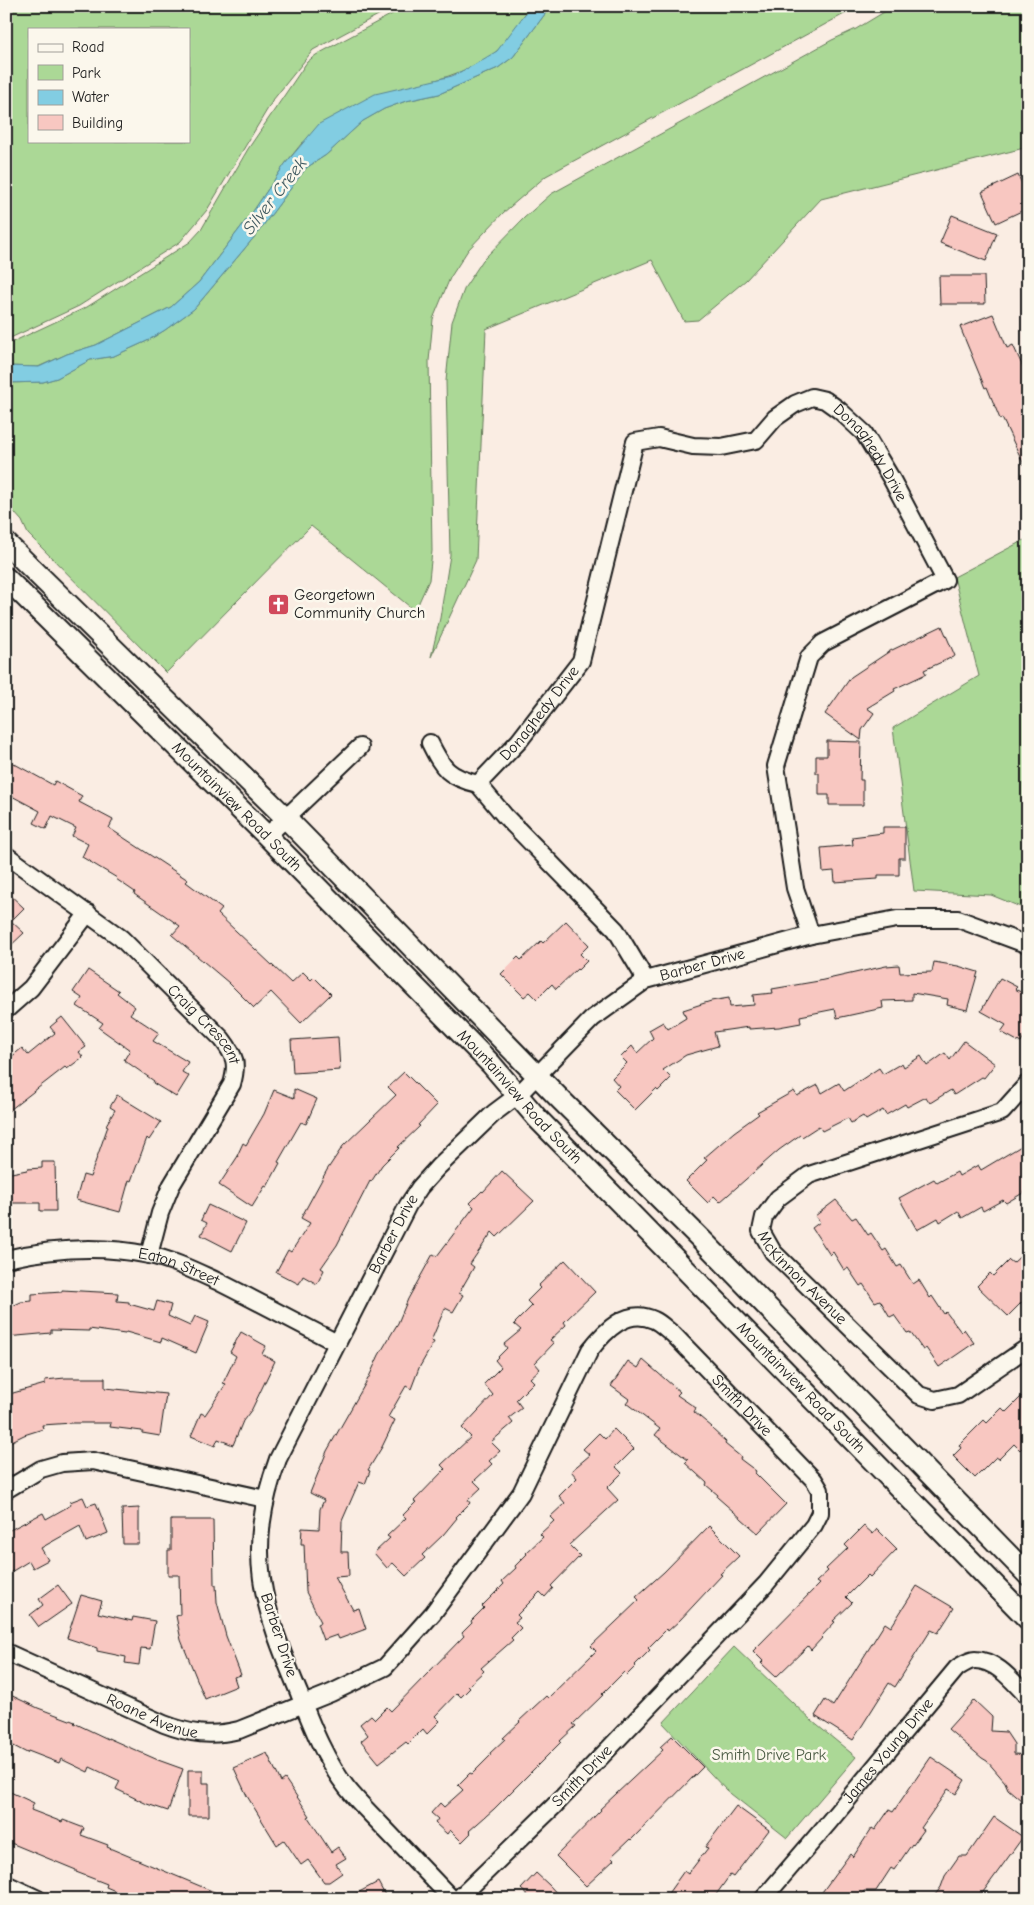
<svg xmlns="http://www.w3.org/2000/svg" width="1034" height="1905" viewBox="0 0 1034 1905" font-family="'Comic Neue',sans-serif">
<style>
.green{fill:#abd896;stroke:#647a59;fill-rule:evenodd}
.water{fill:#82cde2;stroke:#598693}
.building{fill:#f8c7c1;stroke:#1c1c1c}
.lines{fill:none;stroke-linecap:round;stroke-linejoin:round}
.minor-casing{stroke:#1c1c1c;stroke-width:20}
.major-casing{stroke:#1c1c1c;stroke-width:24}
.minor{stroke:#fbf7ec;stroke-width:16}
.major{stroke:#fbf7ec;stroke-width:20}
.labels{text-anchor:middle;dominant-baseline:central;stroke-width:5;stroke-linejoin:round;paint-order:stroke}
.street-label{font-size:16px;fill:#1c1c1c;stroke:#fbf7ec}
.poi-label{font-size:16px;fill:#1c1c1c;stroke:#fbf7ec;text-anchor:start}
.park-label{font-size:16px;fill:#4e5e47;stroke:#fbf7ec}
.water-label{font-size:18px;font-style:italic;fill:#405a61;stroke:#fbf7ec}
</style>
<rect width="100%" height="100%" fill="#faede3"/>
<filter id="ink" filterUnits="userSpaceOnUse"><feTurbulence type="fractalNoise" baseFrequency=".02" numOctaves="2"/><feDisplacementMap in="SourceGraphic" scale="10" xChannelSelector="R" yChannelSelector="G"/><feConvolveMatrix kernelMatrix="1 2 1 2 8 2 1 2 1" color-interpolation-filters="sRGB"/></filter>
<g filter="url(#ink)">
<path class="green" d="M6 6H395L313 50 273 100 207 210 180 242 79 306 6 340ZM29 29H189V141H29Z
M407 6H531C520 20 511 37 498 50 483 64 452 76 432 81L302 143 285 164 254 210 199 282 171 307 96 345 67 354 38 367 6 366V345L87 307 190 242 201 230 248 149 307 62 316 55Z
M551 6H859L546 176 503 213 468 250 450 278 433 319 429 361 432 551 429 580 415 611 311 526 166 673 28 534 22 521 14 512H6V383L43 382 57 378 90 360 114 356 147 341 165 330 194 309 256 235 306 168 326 155 363 121 384 109 406 101 439 94 498 68 513 57Z
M894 6H1028V147L821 199 746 280 698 320 684 321 652 260 486 329 476 560 431 657 440 618 450 555 446 381 452 322 465 287 483 260 524 218 551 194 832 40 856 29Z
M1028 538V910L991 895 914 891 893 728 979 676 954 577Z
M734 1647 812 1721 856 1757 787 1838 726 1790 663 1723Z"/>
<path class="water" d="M531 6H551L513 57 498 68 439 94 406 101 384 109 363 121 326 155 306 168 256 235 194 309 165 330 147 341 114 356 90 360 57 378 43 382 6 383V366L39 367 67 354 96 345 171 307 199 282 254 210 285 164 319 124 375 94 452 76 472 66 497 51Z"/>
<path class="building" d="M1018 175 1028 197V208L996 223 982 192Z
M952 215 997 233 986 261 940 243Z
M939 276H984L985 304H940Z
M993 314 1007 348 1013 345 1028 378V473L1002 418 1000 419 987 387 985 388 960 327Z
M942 626 955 656 924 670 926 674 894 689 895 691 867 708 874 713 862 730 861 740 825 714 851 677 890 651Z
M827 741 861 742 860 780H863V805H829V795H819V773H816V756H827Z
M11 762 53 785 55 781 82 796 79 802 113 820 109 828 188 880 186 882 222 909 218 914 291 983 303 972 311 980 314 977 331 994 301 1023 271 992 254 1008 229 983 172 935 180 926 134 894 135 892 116 879 117 878 82 857 88 844 72 836 76 828 52 816 46 829 34 823 40 811 6 793V771Z
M883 827H905V858H899V875H878V879L835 882 834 871 823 872 821 848 853 845 852 837 883 833Z
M6 891 24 908 11 921 24 933 6 950Z
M566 921 589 945 580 954 587 961 578 970 577 969 556 989 552 984 537 999 530 992 524 997 501 974 518 957 521 960 541 941 543 943Z
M934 962 958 966 978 972 967 1010 947 1005 948 999 912 993V1000L882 1001 883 1008 837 1018 835 1009 800 1016 801 1023 779 1027 749 1029V1027L714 1032 718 1046 686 1055 663 1070 671 1078 658 1091 656 1089 635 1110 615 1090 619 1086 612 1078 627 1063 621 1057 632 1046 637 1053 653 1038 649 1030 663 1022 668 1029 686 1018 683 1010 711 1001 729 998 730 1007 754 1005 753 995 773 993 772 989 819 981 886 966 899 965 900 973 932 972Z
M88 970 119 991 117 993 135 1007 130 1014 159 1033 153 1041 188 1062 182 1072 189 1076 176 1097 153 1083 154 1081 124 1060 130 1050 99 1028 103 1023 77 1006 82 998 73 992Z
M1000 978 1017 987 1015 989 1028 996V1031L1021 1043 1001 1032 1006 1025 981 1011Z
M62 1017 86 1047 79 1052 83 1057 67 1069 65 1067 6 1113V1064L12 1060 10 1058 22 1048 28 1055 55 1033 50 1027Z
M338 1037 340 1070 293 1073 291 1040Z
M964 1041 995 1064 984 1078 982 1077 954 1095 951 1090 930 1103 926 1097 907 1107 905 1104 886 1115 883 1110 866 1120 863 1116 851 1123 848 1118 822 1131 819 1126 802 1137 800 1135 779 1150 720 1202 714 1196 708 1203 686 1181 707 1160 704 1158 734 1132 759 1114 757 1112 794 1091 797 1096 818 1085 822 1093 839 1083 844 1091 879 1068 883 1074 902 1063 904 1067 921 1056 927 1066 945 1053 950 1060Z
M404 1072 437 1105 418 1125 420 1126 398 1147 399 1148 382 1165 371 1182 370 1181 337 1245 321 1268 324 1270 317 1284 303 1276 299 1284 276 1272 288 1250 291 1252 310 1223 301 1218 327 1170 343 1146 396 1095 388 1087Z
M294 1089 317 1099 306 1124 301 1122 278 1162 280 1163 267 1187 265 1186 252 1207 219 1185 238 1156H237L243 1143 246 1145 264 1114 274 1090 294 1098Z
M117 1095 161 1122 149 1140 147 1138 131 1181 129 1180 120 1212 76 1200 83 1175 90 1177 108 1126 106 1125 115 1110 110 1107Z
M1028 1142V1190L1006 1203 1003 1200 983 1211 981 1207 962 1218 958 1211 940 1222 938 1218 917 1230 899 1198 934 1179 937 1183 957 1172 959 1176 978 1165 981 1170Z
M42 1162H55L56 1211H40V1203H6V1174L27 1170V1169L42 1168Z
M502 1171 534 1201 497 1237 492 1232 470 1264 474 1267 459 1293 463 1295 453 1312 445 1308 431 1341 434 1342 419 1368 411 1389 406 1386 388 1417 395 1420 382 1447 368 1470 370 1471 365 1484 359 1482 342 1521 341 1552H348L349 1576 335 1577 353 1610 359 1608 366 1629 339 1639 337 1635 323 1640 317 1624 321 1622 306 1592 304 1544H301L302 1528 319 1529 320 1509 324 1500 310 1493 327 1451 369 1377 379 1355 398 1323 408 1299 433 1254 437 1256 474 1207 470 1203 482 1191 483 1192Z
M836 1200 852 1219 856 1217 868 1235 871 1233 883 1251 886 1249 897 1267 901 1265 913 1284 919 1280 930 1298 932 1296 944 1314 946 1312 961 1332 964 1329 974 1343 939 1367 926 1348 923 1350 910 1332 907 1333 894 1315 890 1317 880 1300 875 1302 863 1284 860 1286 848 1268 844 1270 833 1252 830 1255 812 1228 820 1222 815 1216Z
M208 1205 246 1223 232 1251 201 1235 207 1223 201 1220Z
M1028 1249V1296L1008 1316 977 1286 990 1273 993 1276 1009 1260 1013 1263Z
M565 1260 595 1292 564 1322 566 1325 550 1340 554 1343 535 1363 540 1369 530 1378 534 1382 516 1400 522 1408 509 1418 513 1423 491 1442 500 1451 489 1461 492 1464 474 1481 481 1488 468 1500 470 1503 456 1517 457 1518 443 1535 422 1555 425 1558 406 1576 393 1563 387 1568 374 1553 390 1538 387 1536 406 1518 403 1515 416 1502 414 1501 445 1469 441 1465 471 1437 462 1428 493 1395 484 1384 501 1367 495 1360 507 1348 504 1344 521 1330 514 1324 532 1306 527 1301 540 1288 538 1286Z
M62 1290 118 1293 117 1301 129 1302V1304L154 1311 157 1301 171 1305 168 1316 190 1326 195 1316 209 1322 196 1353 162 1338 161 1342 126 1332 125 1334 89 1329V1331L51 1330V1333L6 1337V1309L21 1302 32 1301V1294L62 1292Z
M241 1332 266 1346 262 1354 275 1361 252 1409 243 1421 233 1445 218 1439 215 1446 191 1436 201 1413 205 1415 226 1384 223 1383 236 1356 230 1352Z
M643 1360 680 1392 677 1395 696 1408 694 1412 712 1427 711 1428 726 1442 725 1444 741 1457 740 1459 756 1471 755 1473 786 1504 758 1533 717 1497 718 1495 706 1485 707 1483 685 1463 688 1460 655 1435 660 1429 626 1403 629 1399 611 1386 628 1361 638 1368Z
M65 1378H105V1388L166 1394 160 1436 142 1433V1431L110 1427 111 1423H72L42 1425 43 1429 24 1435 6 1444V1395L45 1384V1380Z
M1022 1396 1028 1402V1442L1020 1450 1014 1444 999 1459 996 1457 975 1478 953 1456 961 1448 959 1445 984 1420 987 1423 1002 1408 1006 1412Z
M614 1429 634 1449 616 1467 622 1473 607 1488 618 1500 569 1545 580 1556 551 1586 553 1588 545 1597 540 1592 517 1615 520 1618 515 1622 521 1628 511 1638 513 1640 481 1668 484 1671 468 1686 470 1688 461 1697 457 1693 435 1716 440 1721 427 1734 423 1729 408 1744 406 1742 379 1763 361 1741 368 1735 360 1724 371 1715 375 1719 387 1707 391 1711 464 1636 462 1633 472 1623 471 1621 484 1608 482 1606 504 1584 502 1581 516 1568 515 1566 527 1554 526 1553 543 1537 540 1534 554 1521 550 1517 565 1503 559 1496 577 1478 571 1471 590 1455 583 1449 599 1433 605 1439Z
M83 1497 87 1506 96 1503 108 1533 86 1542 80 1526 41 1548 48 1560 33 1568 29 1561 6 1575V1532L43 1513 46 1519 71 1505 70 1502Z
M139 1508V1544H123L122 1509Z
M171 1520H213L214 1585H216L217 1602 226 1636 241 1675 234 1677 237 1686 205 1699 181 1640 176 1616 180 1615 179 1575H168V1550H171Z
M709 1526 739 1556 720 1574 722 1575 680 1620 668 1631 667 1629 648 1648 650 1650 635 1665 636 1666 627 1675 624 1672 602 1694 603 1695 573 1724 576 1726 560 1741 561 1742 494 1809 469 1831 471 1833 462 1842 450 1830 447 1834 435 1823 438 1819 431 1813 440 1803 444 1807 463 1790 458 1785 470 1773 472 1774 491 1755 490 1753 505 1739 503 1738 520 1722 519 1721 546 1696 548 1698 596 1651 591 1646 639 1600 636 1597 664 1572Z
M864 1526 873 1534 877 1529 897 1549 870 1577 868 1575 846 1597 852 1603 833 1621 835 1622 821 1637 822 1638 811 1650 808 1646 776 1677 761 1663 763 1661 753 1651 819 1584 816 1582 828 1571 826 1569 848 1548 845 1545Z
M58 1585 72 1604 39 1627 30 1615 43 1605 39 1599Z
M917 1586 954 1608 938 1633 931 1630 895 1687 889 1683 853 1740 815 1716 825 1700 833 1706 885 1623 891 1627Z
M81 1595 102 1601 98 1613 132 1621 133 1617 155 1621 150 1649 141 1648 139 1665 125 1663 126 1657 97 1651V1648L67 1638Z
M6 1693 38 1708 75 1722 74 1723 108 1739V1738L158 1760 183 1769 168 1811 147 1804 116 1789 120 1781 90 1767 88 1772 61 1759 59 1763 28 1751 27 1753 6 1742Z
M974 1700 992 1717 991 1731 1006 1732 1014 1744V1754L1028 1755V1806L1008 1789 1005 1782 987 1761 982 1758 948 1729Z
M672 1736 703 1767 631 1840 630 1839 611 1857 614 1860 586 1886 556 1856 601 1810 600 1809 663 1750 660 1747Z
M267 1753 281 1782 285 1779 310 1816 308 1817 331 1852 338 1847 346 1858 336 1864 342 1873 329 1882H324L308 1860 301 1865 284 1840 277 1845 247 1796 234 1768Z
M931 1757 965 1780 956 1794 948 1789 921 1828 924 1830 913 1845 912 1844 894 1870 891 1868 876 1891H864L858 1899H817L850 1854 853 1857 872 1828 875 1830 889 1810 893 1812Z
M188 1770H203V1783H209V1816H188Z
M6 1790 34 1803 31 1810 62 1822 63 1820 84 1828 81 1835 108 1845 107 1847 231 1899H134L106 1887 107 1884 76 1872V1870L6 1841Z
M736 1806 769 1830 753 1851 733 1877 730 1875 713 1899H664L684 1871 688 1874 708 1848 705 1847Z
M994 1817 1023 1837 978 1899H932L941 1887 945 1876 959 1856H967Z
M536 1873 549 1885 562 1899H532L521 1889Z
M378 1882 387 1899H346Z"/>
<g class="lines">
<defs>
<g id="minor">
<path d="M430 743C443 769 448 777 478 784"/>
<path id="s1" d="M478 784 519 741 581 661 635 442 659 438 693 446 721 447 756 440 775 418 795 404 812 397 825 400 839 410 864 433 891 478 945 580 823 643 809 657 776 766 795 888 811 935"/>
<path d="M478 784 504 815 616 930 646 980"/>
<path d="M267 836 360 747"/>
<path id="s2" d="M6 855 121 938 222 1039C235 1056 238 1063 232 1084L171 1186 160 1213 149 1255"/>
<path d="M6 1010 31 988 88 913"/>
<path id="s3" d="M1028 1083 1002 1112 809 1175 778 1198 764 1217 761 1231 773 1252 919 1395 935 1400 958 1395 1028 1347"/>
<path id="s4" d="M6 1259C54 1248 100 1245 149 1255 173 1260 197 1272 219 1282 259 1302 298 1323 337 1343"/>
<path d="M6 1490 41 1469 62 1463 93 1461 265 1499"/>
<path id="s5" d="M6 1652 164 1724C190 1734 211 1737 239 1730L331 1693 385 1667 433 1613 521 1493 590 1350C605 1331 627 1307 654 1320 661 1323 667 1330 673 1334L814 1480 820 1490V1513L814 1525 766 1584 554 1806 458 1899"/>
<path d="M6 1884 38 1899"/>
<path id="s6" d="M452 1899C430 1876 408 1853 386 1830 373 1816 359 1803 347 1788 325 1760 312 1726 299 1693 262 1605 244 1553 278 1459L408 1205 420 1187 438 1167 494 1113 518 1095 593 1018 646 980 811 935 897 919H958L1028 945"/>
<path id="s7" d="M763 1899 829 1822 957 1668C962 1665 969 1660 975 1660 997 1660 1014 1683 1028 1697"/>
</g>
<g id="major">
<path d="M6 543 286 818 559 1098 708 1246 1028 1575"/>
<path id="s8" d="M6 578 267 836 491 1064 537 1118 1028 1619"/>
</g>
</defs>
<use href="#minor" class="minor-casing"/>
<use href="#major" class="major-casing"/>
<use href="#minor" class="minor"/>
<use href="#major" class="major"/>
</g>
</g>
<defs>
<symbol id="church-square" viewBox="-11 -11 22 22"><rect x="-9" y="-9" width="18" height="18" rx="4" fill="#d1495b" stroke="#fbf7ec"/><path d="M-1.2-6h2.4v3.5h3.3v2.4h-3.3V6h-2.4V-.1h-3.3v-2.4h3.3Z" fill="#fff"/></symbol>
</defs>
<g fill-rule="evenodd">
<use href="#church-square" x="266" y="592" width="25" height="25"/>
</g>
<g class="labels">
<g class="street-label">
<text stroke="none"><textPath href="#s1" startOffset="665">Donaghedy Drive</textPath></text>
<text stroke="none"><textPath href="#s1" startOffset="94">Donaghedy Drive</textPath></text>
<text stroke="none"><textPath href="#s8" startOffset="325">Mountainview Road South</textPath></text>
<text stroke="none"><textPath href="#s6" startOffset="1175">Barber Drive</textPath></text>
<text stroke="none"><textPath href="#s2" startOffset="262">Craig Crescent</textPath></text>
<text stroke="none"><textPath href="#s8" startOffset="730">Mountainview Road South</textPath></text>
<text stroke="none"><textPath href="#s6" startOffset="755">Barber Drive</textPath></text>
<text stroke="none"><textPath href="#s4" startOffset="176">Eaton Street</textPath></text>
<text stroke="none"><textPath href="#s3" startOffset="381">McKinnon Avenue</textPath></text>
<text stroke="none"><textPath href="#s8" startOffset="1135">Mountainview Road South</textPath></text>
<text stroke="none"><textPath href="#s5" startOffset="989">Smith Drive</textPath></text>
<text transform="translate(279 1635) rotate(72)">Barber Drive</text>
<text stroke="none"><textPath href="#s5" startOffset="160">Roane Avenue</textPath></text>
<text stroke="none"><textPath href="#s7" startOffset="194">James Young Drive</textPath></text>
<text transform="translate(582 1776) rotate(-46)">Smith Drive</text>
</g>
<g class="poi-label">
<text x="294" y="595">Georgetown<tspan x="294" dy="18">Community Church</tspan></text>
</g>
<g class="park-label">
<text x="769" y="1755">Smith Drive Park</text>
</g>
<g class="water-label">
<text transform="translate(275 196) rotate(-52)">Silver Creek</text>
</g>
</g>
<rect width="1034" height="1905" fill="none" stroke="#fbf7ec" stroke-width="25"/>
<rect x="12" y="12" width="1009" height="1880" fill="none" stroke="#1c1c1c" stroke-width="2" filter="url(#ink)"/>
<rect x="28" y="28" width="162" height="115" fill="#fbf7ec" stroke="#a29f99"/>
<rect x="38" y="44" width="25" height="8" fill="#fbf7ec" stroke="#a29f99"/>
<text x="72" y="52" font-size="15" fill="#1c1c1c">Road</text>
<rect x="38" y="65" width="25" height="15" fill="#abd896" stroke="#a29f99"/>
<text x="72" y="78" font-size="15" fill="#1c1c1c">Park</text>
<rect x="38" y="90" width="25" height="15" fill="#82cde2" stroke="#a29f99"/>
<text x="72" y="102" font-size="15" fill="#1c1c1c">Water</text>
<rect x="38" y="115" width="25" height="15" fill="#f8c7c1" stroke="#a29f99"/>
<text x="72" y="128" font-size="15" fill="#1c1c1c">Building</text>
</svg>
